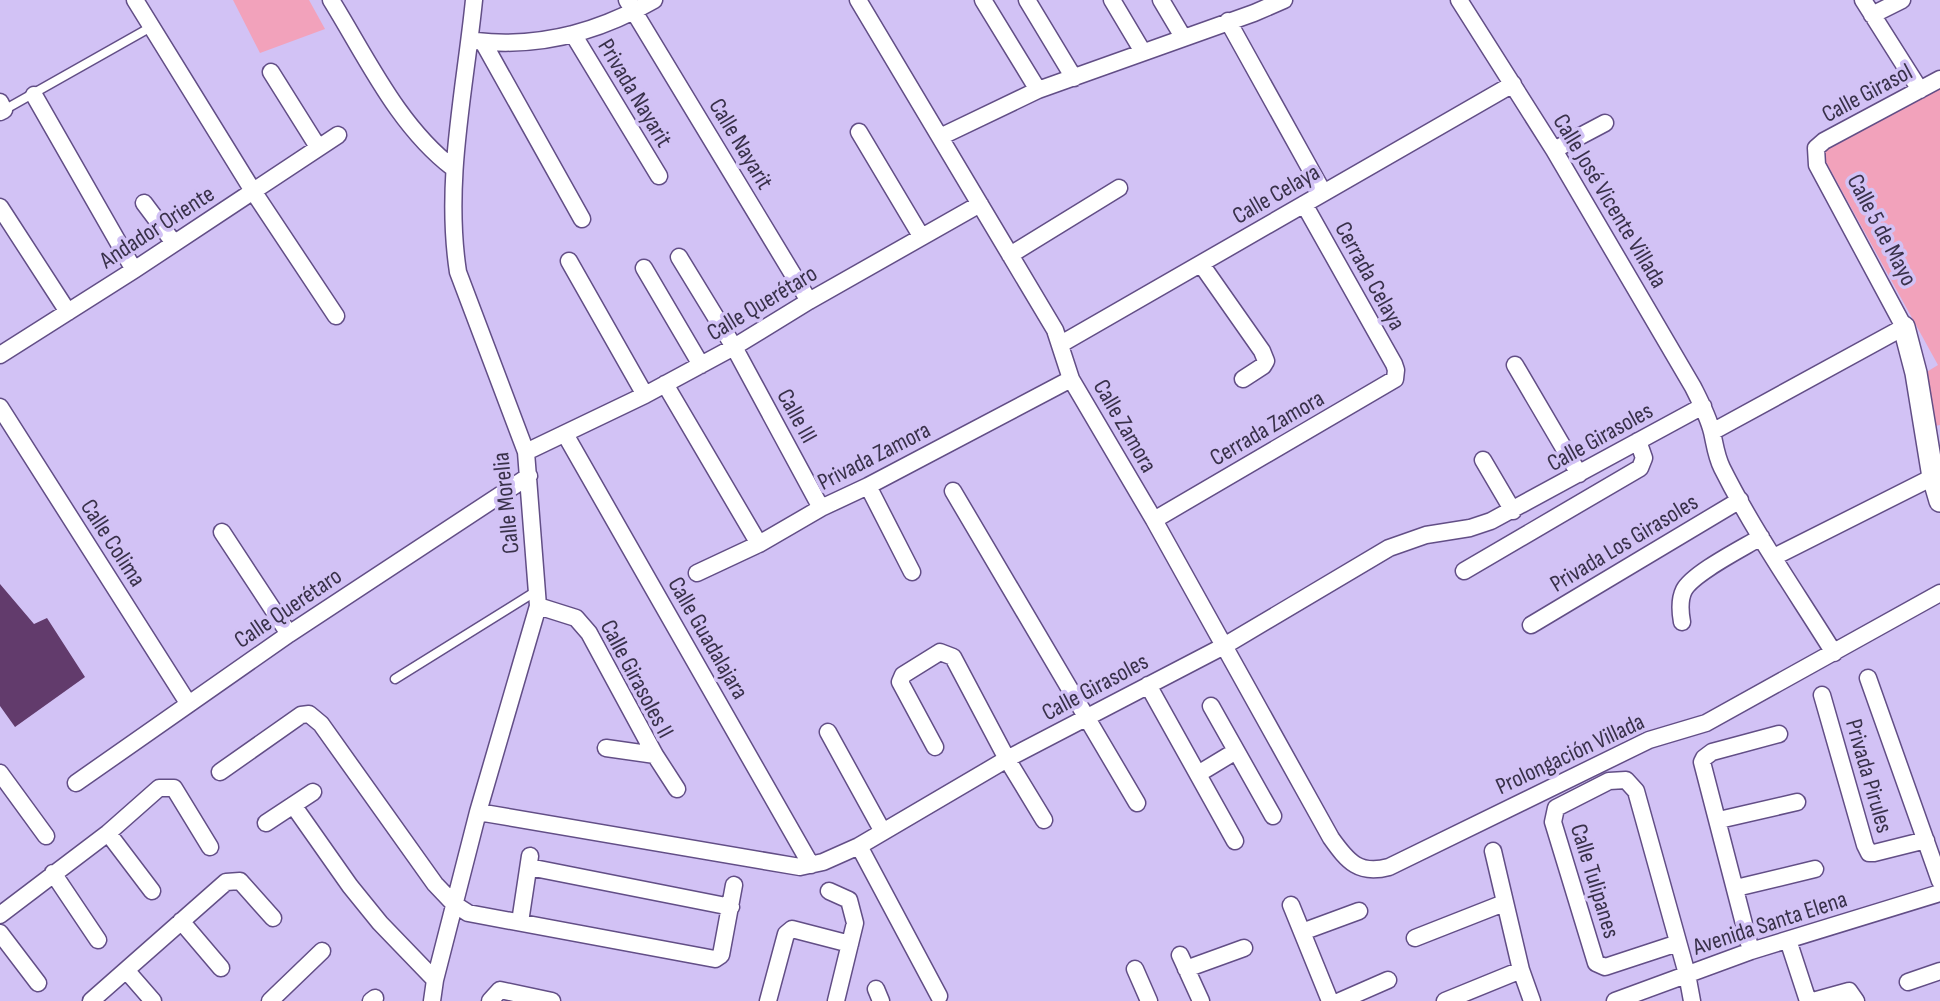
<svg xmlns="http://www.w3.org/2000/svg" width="1940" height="1001" viewBox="0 0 1940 1001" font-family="'Sofia Sans Condensed',sans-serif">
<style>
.green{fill:#f2a2bb}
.building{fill:#623b6c}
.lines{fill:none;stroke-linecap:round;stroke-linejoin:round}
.lane-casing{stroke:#624e86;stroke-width:11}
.street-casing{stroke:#624e86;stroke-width:19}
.secondary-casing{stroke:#624e86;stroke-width:24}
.lane{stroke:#fff;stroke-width:8}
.street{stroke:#fff;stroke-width:16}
.secondary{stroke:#fff;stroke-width:21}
.labels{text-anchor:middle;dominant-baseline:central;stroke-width:7;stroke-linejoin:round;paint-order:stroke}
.street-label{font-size:24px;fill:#39314a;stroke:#d2c2f5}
</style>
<rect width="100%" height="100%" fill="#d2c2f5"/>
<path class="green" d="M233 0H309L325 29 260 53Z
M1940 89V425L1935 426 1925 373 1938 365 1821 153Z"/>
<path class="building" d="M0 584 34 624 47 618 85 677 15 727 0 706Z"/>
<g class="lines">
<defs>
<path id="lane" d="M4 110 151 27
M395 679 538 590"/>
<path id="street" d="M135 0 253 191 336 316
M331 0C367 58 398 126 453 168
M627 0 809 301
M858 0 1055 330 1071 379 1154 520 1331 838C1348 862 1359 875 1389 867L1649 740 1706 723 1940 593
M983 0 1038 90
M1027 0 1074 78
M1112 0 1143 52
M1161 0 1183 37
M1459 0 1554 150 1693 387C1700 401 1708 416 1712 432 1715 445 1716 456 1722 468 1754 532 1796 592 1834 653
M1863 0 1920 90
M1872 15 1902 0
M1228 21 1323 192
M573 34 659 176
M476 41C539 48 599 32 654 0
M483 42 582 219
M271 72 318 147
M34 95 134 270
M0 102 4 110 0 112
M859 132 921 236
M940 137 1038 90 1254 13 1284 0
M1554 150 1605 123
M144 203 174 243
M0 207 68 312
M1010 255 1119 188
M679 257 734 347 821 508
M569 261 645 395
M1201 264 1262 351 1266 361 1263 366 1243 379
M644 268 701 365
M1061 344 1513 84
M0 355 134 270 338 135
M1515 365 1579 474
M665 384 759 544
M0 407 188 703
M1712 432 1904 327 1817 165 1816 148 1824 141 1940 79
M565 434 811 865
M526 452 645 395 734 347 809 301 980 204
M1483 460 1513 511
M868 486 912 572
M953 491 1137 803
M1154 520 1395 379 1396 370 1394 364 1304 204
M222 532 289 634
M1774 557 1933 477
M1464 571 1640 468 1644 458 1638 441
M697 573 759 544 821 508 868 486 1071 379
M538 606 576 618 589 633 655 755 677 789
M1682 622C1680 611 1679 600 1684 590 1693 573 1743 548 1761 537
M1531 625 1740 500
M1868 678 1940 881
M1148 685 1235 841
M1822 695 1865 845 1869 853H1874L1926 840
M1211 706 1273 816
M828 732 883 832
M935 747 900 682 903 675 940 652 953 657 1007 759 1044 820
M606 748 655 755
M220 772 301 715 309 714 321 724 435 884 454 904 468 913 715 959 721 955 734 885
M0 773 46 836
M1198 774 1236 751
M76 783 289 634 529 476
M293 805 350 886 380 923 435 980
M478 812 800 867 823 862 859 846 1007 759 1224 646 1389 548 1426 535 1470 528 1491 521 1703 406
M1719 820 1797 802
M266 823 313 792
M108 833 152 891
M859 846 939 996
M1493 851 1521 970 1532 1001
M529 867 731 907
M53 873 98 940
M1736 888 1815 869
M829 891 849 900 855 923 836 1001
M1291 905 1330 1001
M0 915 108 833 159 788H174L210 847
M181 921 221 968
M520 922 530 856
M1302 932 1359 911
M0 933 38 983
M1415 938 1504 903
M1788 940 1808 1001
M1678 943 1605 967 1596 963 1553 822 1556 808 1609 781 1626 780 1636 791 1687 974 1692 1001
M1751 951 1702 762 1704 758 1712 752 1779 734
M1180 955 1201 1001
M1135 969 1149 1001
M1186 969 1244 948
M126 970 153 1001
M1908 982 1940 971
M876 989 881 1001
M91 1001 226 882 240 881 273 918
M270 1001 322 951
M371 1001 375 998
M432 1001 435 980 478 812 538 606 526 452 458 272C444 181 465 90 474 0
M490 1001 500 990 552 1001
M768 1001 786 934 792 929 850 944
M1340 1001 1388 980
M1445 1001 1521 970
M1615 1001 1751 951 1940 893
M1813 1001 1849 991 1856 1001"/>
<path id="secondary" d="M1904 327 1916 373 1933 477 1940 501"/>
</defs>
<use href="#lane" class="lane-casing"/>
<use href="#street" class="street-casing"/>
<use href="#secondary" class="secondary-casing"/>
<use href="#lane" class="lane"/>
<use href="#street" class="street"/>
<use href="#secondary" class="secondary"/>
</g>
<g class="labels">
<g class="street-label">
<text transform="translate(635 93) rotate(59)">Privada Nayarit</text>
<text transform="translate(1867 93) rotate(-28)">Calle Girasol</text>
<text transform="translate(741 144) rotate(59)">Calle Nayarit</text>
<text transform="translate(1276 194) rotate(-30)">Calle Celaya</text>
<text transform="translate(1610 201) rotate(59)">Calle José Vicente Villada</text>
<text transform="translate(157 227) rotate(-33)">Andador Oriente</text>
<text transform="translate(1882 230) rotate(62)">Calle 5 de Mayo</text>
<text transform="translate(1370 276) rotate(61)">Cerrada Celaya</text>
<text transform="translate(762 303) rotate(-31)">Calle Querétaro</text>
<text transform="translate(797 416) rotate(61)">Calle III</text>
<text transform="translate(1125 426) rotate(60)">Calle Zamora</text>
<text transform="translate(1267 428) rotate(-30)">Cerrada Zamora</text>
<text transform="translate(1600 437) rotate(-29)">Calle Girasoles</text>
<text transform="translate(874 456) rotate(-27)">Privada Zamora</text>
<text transform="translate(506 503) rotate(-96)">Calle Morelia</text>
<text transform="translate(113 543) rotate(57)">Calle Colima</text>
<text transform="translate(1624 543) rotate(-31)">Privada Los Girasoles</text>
<text transform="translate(288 608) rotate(-34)">Calle Querétaro</text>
<text transform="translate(708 638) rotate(60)">Calle Guadalajara</text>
<text transform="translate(637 679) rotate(62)">Calle Girasoles II</text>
<text transform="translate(1095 687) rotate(-28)">Calle Girasoles</text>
<text transform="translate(1570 754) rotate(-25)">Prolongación Villada</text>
<text transform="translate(1869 776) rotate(74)">Privada Pirules</text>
<text transform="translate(1595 881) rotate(73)">Calle Tulipanes</text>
<text transform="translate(1770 923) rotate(-18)">Avenida Santa Elena</text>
</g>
</g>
</svg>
